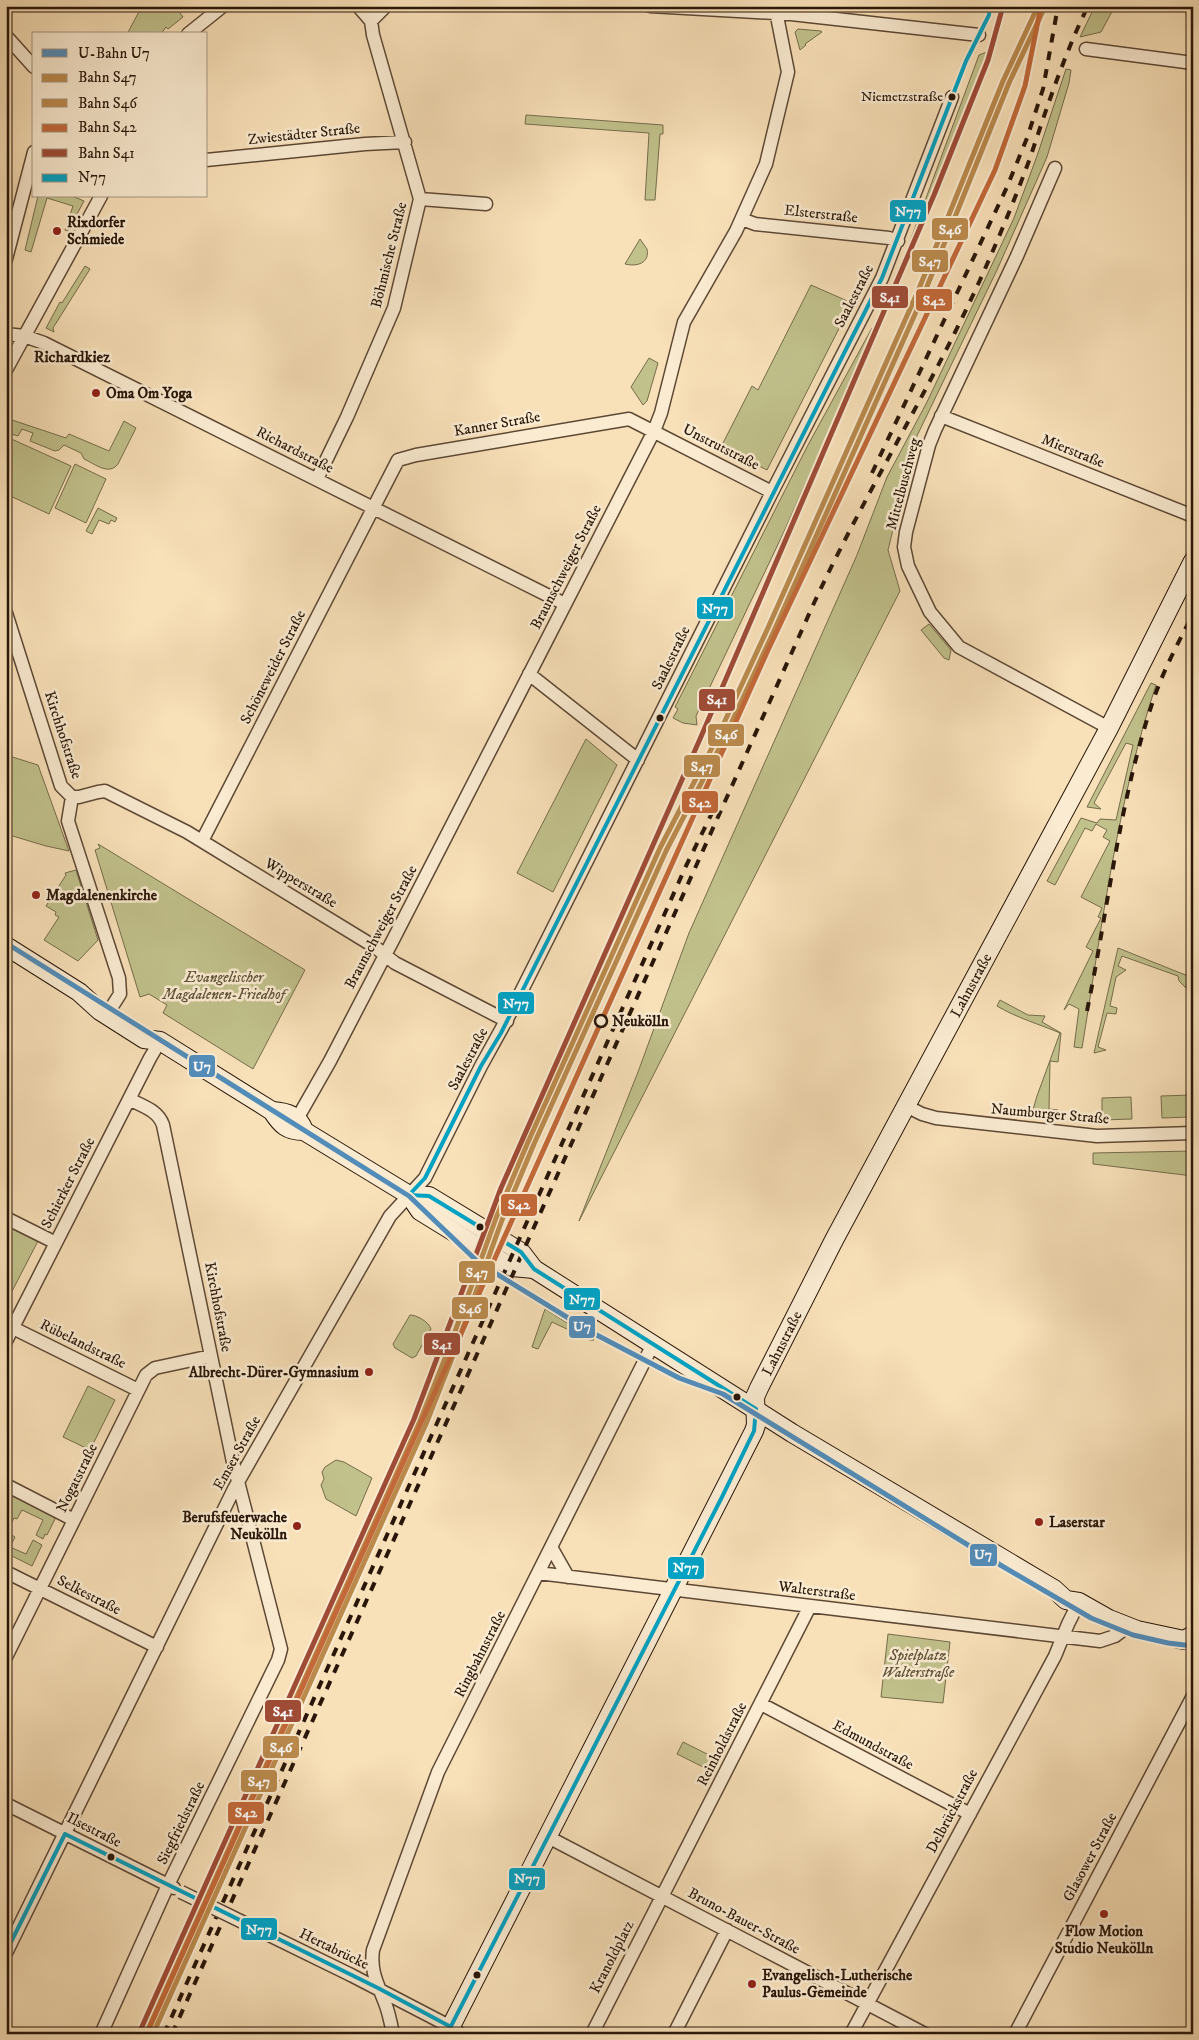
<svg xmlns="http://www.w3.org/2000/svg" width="1199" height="2040" viewBox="0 0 1199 2040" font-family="'IM FELL DW Pica',serif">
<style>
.green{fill:#c1c18c;stroke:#756c4a}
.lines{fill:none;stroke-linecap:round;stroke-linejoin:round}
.street-casing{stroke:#5d4835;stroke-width:15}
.secondary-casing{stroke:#291609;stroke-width:20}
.street{stroke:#faebd1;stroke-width:12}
.secondary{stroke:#faebd1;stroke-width:18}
.rail{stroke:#291609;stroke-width:4;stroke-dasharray:9 9;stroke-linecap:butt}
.street-bridge-casing{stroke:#5d4835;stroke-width:15;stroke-linecap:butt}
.street-bridge{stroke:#faebd1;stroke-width:12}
.bus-1-casing{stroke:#faebd1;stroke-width:8}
.bus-1{stroke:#02a2c4;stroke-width:4}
.rail-1-casing{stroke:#faebd1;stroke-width:9}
.rail-2-casing{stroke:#faebd1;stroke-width:9}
.rail-3-casing{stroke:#faebd1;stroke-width:9}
.rail-4-casing{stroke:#faebd1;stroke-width:9}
.rail-1{stroke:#ba8a4d;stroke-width:5}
.rail-2{stroke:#ba8a4d;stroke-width:5}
.rail-3{stroke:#c36939;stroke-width:5}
.rail-4{stroke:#9f4c37;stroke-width:5}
.metro-1-casing{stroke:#faebd1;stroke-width:9}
.metro-1{stroke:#528dba;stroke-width:5}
.bus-dot{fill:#291609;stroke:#faebd1;stroke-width:2}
.poi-dot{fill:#8f2418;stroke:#faebd1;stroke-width:2}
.stop-dot{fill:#faebd1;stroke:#291609;stroke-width:2.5}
.labels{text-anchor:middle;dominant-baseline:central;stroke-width:5;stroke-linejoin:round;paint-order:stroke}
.bus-label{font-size:14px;fill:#291609;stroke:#faebd1;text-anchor:end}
.street-label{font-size:15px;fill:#291609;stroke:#faebd1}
.poi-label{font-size:15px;font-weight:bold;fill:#291609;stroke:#faebd1;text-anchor:start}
.park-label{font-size:15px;font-style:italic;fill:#5e5237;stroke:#faebd1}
.stop-label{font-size:15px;font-weight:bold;fill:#291609;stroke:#faebd1;text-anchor:start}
.neighbourhood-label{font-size:16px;font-weight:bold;fill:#291609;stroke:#faebd1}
.line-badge{stroke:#faebd1;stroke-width:2}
.badge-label{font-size:14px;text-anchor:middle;font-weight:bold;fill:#fff}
</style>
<rect width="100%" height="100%" fill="#f8e0b8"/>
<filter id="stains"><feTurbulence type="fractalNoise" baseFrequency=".004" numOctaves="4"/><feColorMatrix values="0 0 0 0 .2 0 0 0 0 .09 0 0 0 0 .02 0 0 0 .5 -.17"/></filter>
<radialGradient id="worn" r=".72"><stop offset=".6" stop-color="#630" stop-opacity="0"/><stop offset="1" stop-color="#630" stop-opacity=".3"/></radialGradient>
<path class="green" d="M142 6H175L183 17 168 29 166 27 161 34H127Z
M1095 6H1115L1101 32 1080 37Z
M798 29 821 31 822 32 805 44 806 45 800 50 795 32Z
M992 50 911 245 909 244 979 55Z
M1066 69 1071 70 1069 83 1047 157 997 270 915 440 888 550 900 591 579 1221 638 1072 689 933 857 555 887 477 927 402 1014 218 1037 156Z
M526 115 663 125V134H660L655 200H645L649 133 525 124Z
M38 196H72L84 201 68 231 65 230 73 206 47 198 31 252 25 250Z
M640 239 647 249C650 263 637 267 625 264Z
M85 266 90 269 53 328 54 332 46 328 60 302 62 303Z
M811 285 852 303 767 470 721 447 752 386 758 390Z
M872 328 875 329 782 536 696 716 697 725 683 723 673 718 678 709 675 707 808 445Z
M649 358 658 363 647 401 643 405 631 387Z
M12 420 66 438 69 434 109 451 124 421 136 428 118 464C109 476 95 464 84 459L81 453 64 445 59 450 55 451 30 441 33 433 22 429 18 436 8 433Z
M7 437 71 466 49 514 6 494Z
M75 464 106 479 86 523 55 508Z
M98 508 117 518 115 522 111 520 109 524 99 520 92 534 86 531Z
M929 624 951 650 949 660 944 658 921 630Z
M1151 683 1156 685C1117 803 1102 926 1082 1048L1074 1047 1079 1009 1069 1004 1064 1010 1093 951 1086 947 1101 918 1098 917 1102 908 1081 897 1110 841 1103 837 1107 830 1096 824 1092 831 1085 828 1055 885 1047 881 1081 818 1097 823 1100 819 1116 820 1133 745 1126 743 1094 803 1101 809 1087 807Z
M586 739 617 765 553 892 517 873Z
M6 755 38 765 69 851 46 846 6 834Z
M98 844 305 970 253 1069 163 1013 167 1005 149 994 140 997 95 850 100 848Z
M76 870 98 940 78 961 44 940 59 917 55 915 56 912 46 906 66 875 65 873Z
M1118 948 1193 978V981L1189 980 1186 988 1179 981 1178 976 1122 956 1118 966 1126 970 1116 977 1110 1006 1117 1008 1116 1014 1107 1013 1098 1047 1106 1050 1094 1053Z
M1000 1000 1028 1015 1045 1016 1042 1022 1061 1033 1058 1062 1050 1061 1049 1109 1058 1110V1116L1032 1113 1037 1096 1060 1033C1039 1024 1017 1018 997 1006Z
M1193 1092V1109L1190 1117 1162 1118 1161 1096 1192 1095Z
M1131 1097 1132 1119 1102 1120V1098Z
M1193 1151V1176L1093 1164V1153Z
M6 1226 38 1241 6 1303Z
M545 1309 594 1340H590L552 1322 538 1349 532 1347Z
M410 1315C417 1315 429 1322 431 1329L416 1356 412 1358 395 1348 393 1344Z
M88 1386 115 1400 90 1450 63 1437Z
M336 1460 344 1462 372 1478 356 1516 326 1499 321 1485 324 1479 322 1472 325 1467Z
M6 1492 56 1517 47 1535 45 1534 43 1539 36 1535 43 1520 22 1510 17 1519 14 1518 7 1532 15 1537 10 1547 26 1554 33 1540 42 1545 32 1566 6 1553Z
M888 1634 950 1642 943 1703 881 1697Z
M683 1742 715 1758 709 1770 677 1754Z"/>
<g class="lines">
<defs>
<path id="street" d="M650 6 791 14 979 35
M371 21 386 6
M188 34 223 6
M6 36 34 67
M1086 49 1193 63
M206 160 365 144 405 142
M1055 168 1017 256 935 430 929 445 906 532 904 547 908 566 930 612 959 647 1109 728
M420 199 486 204
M742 219 755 224 889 238 898 241
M6 259 34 152
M6 334 24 336 44 343 565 604
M6 370 101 196
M941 416 1193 516
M317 479 347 417 394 308 420 199 373 35 371 21 358 6
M6 613 61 786 72 797
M529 674 638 760
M72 797H79L98 792 105 791 187 832 375 947 395 963 507 1021
M72 797 68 821 119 978 120 994 113 1005
M202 841 398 460 416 455 629 419 772 492
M906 1106 922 1114 936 1118 1097 1136 1193 1133
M297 1119 330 1061 394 938 654 431 661 413 684 322 736 231 766 164 788 72 775 6
M6 1218 56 1243
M13 1328 138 1390
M6 1341 150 1058 160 1041
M6 1485 74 1520
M551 1547 568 1577
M6 1572 157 1647
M538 1573 1100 1641 1115 1636 1127 1627
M6 1657 146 1375 155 1368 211 1356
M761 1704 970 1814
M6 1804 174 1888
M548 1837 925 2034
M6 1953 234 1489 390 1216 425 1178 481 1066 513 1008 772 492 882 278 952 97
M351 1975 451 2027 460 2034
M101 2034 168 1885 278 1660 281 1649 233 1462 163 1125C158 1110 142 1106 129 1099
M393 2034C391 2024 389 2013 385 2003 378 1984 370 1972 373 1950L438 1772 652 1346
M592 2034 810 1606
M674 2034 727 1930
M851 2034 1055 1656 1068 1624 1079 1602
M1015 2034 1193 1696"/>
<g id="secondary">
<path d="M6 946 79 992 100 1011 144 1039 160 1041 272 1111C281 1125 287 1131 304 1131L409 1195 420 1211 501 1261 512 1267 534 1269"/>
<path d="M272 1111C287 1112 299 1115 304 1131"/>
<path d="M409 1195 429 1196 521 1252 534 1269 792 1433 1054 1589 1066 1600 1079 1602 1109 1619 1137 1630 1184 1640 1193 1635"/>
<path id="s1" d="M447 2034 754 1431 756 1425 755 1397 759 1388 834 1240 1109 728 1193 561"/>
</g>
</defs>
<use href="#street" class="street-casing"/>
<use href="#secondary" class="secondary-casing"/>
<use href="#street" class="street"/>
<use href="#secondary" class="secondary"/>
<path class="rail" d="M872 473 1007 187 1027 138 1043 89 1058 6
M1087 1011C1108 909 1119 803 1152 704 1162 673 1178 643 1193 614
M164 2034 686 866 712 813
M172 2034 814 603C865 493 930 390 980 280 998 240 1015 199 1030 158 1047 107 1064 55 1088 6"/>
<defs>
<path id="street-bridge" d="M181 1892 351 1975"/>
</defs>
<use href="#street-bridge" class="street-bridge-casing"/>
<use href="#street-bridge" class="street-bridge"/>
<defs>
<path id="bus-1" d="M409 1195 425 1178 481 1066 501 1033 882 278 966 61 989 15 990 6
M409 1195 429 1196 521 1252 534 1269 756 1409
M65 1834 378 1988 451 2027
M6 1952 65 1834
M447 2034 722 1497 754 1431 756 1409"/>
</defs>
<use href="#bus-1" class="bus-1-casing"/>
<use href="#bus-1" class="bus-1"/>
<defs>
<path id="rail-1" d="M146 2034 420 1421 448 1351 496 1218 528 1142 660 848 717 738 767 630 918 291 1003 81 1038 6"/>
<path id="rail-2" d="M153 2034 426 1424 454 1353 502 1220 534 1144 666 851 723 741 773 633 924 294 1009 83 1044 9"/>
<path id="rail-3" d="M148 2031 768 650 995 170 1025 86 1041 6"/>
<path id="rail-4" d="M140 2031 414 1419 501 1188 700 739 934 195 988 60 1003 6"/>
</defs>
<use href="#rail-1" class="rail-1-casing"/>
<use href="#rail-2" class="rail-2-casing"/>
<use href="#rail-3" class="rail-3-casing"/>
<use href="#rail-4" class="rail-4-casing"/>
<use href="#rail-1" class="rail-1"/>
<use href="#rail-2" class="rail-2"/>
<use href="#rail-3" class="rail-3"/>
<use href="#rail-4" class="rail-4"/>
<defs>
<path id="metro-1" d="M6 943 409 1196 479 1263 591 1332 679 1378 723 1394 1002 1566 1091 1618 1133 1635 1168 1643 1193 1646"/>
</defs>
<use href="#metro-1" class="metro-1-casing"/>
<use href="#metro-1" class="metro-1"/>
</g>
<g class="bus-dot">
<circle cx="952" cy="97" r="4.5"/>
<circle cx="660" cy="718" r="4.5"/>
<circle cx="480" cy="1227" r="4.5"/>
<circle cx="737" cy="1397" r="4.5"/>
<circle cx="111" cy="1857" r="4.5"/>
<circle cx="477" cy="1975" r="4.5"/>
</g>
<g class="poi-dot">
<circle cx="57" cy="231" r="5"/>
<circle cx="96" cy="393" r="5"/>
<circle cx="36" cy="895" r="5"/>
<circle cx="369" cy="1372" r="5"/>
<circle cx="1039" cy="1522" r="5"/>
<circle cx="297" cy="1526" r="5"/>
<circle cx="1104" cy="1914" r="5"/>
<circle cx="752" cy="1984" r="5"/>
</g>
<circle class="stop-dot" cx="601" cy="1021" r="6"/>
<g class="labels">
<g class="bus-label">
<text x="943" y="97">Niemetzstraße</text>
</g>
<g class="street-label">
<text transform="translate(304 134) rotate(-6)">Zwiestädter Straße</text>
<text transform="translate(821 214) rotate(6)">Elsterstraße</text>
<text transform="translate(389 255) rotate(-76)">Böhmische Straße</text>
<text transform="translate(854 296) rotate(-63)">Saalestraße</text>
<text transform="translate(497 424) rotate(-10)">Kanner Straße</text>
<text transform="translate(721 447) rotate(27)">Unstrutstraße</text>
<text transform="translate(295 450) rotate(27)">Richardstraße</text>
<text transform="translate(1073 451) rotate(22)">Mierstraße</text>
<text transform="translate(903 484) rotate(-75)">Mittelbuschweg</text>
<text transform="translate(566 567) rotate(-63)">Braunschweiger Straße</text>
<text transform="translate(671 658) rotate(-64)">Saalestraße</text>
<text transform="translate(273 667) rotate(-63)">Schöneweider Straße</text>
<text transform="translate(63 735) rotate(72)">Kirchhofstraße</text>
<text transform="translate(301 883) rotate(31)">Wipperstraße</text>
<text transform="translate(381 927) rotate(-62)">Braunschweiger Straße</text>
<text stroke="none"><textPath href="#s1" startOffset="1176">Lahnstraße</textPath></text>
<text transform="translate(468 1059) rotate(-62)">Saalestraße</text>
<text transform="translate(1050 1114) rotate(5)">Naumburger Straße</text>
<text transform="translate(68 1183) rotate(-63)">Schierker Straße</text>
<text transform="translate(218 1307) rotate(79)">Kirchhofstraße</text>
<text stroke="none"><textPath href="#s1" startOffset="771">Lahnstraße</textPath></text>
<text transform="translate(83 1344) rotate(26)">Rübelandstraße</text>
<text transform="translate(237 1453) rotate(-61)">Emser Straße</text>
<text transform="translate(77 1478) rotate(-64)">Nogatstraße</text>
<text transform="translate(817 1591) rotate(7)">Walterstraße</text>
<text transform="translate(89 1595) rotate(27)">Selkestraße</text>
<text transform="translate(480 1654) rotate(-63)">Ringbahnstraße</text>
<text transform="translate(722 1744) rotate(-63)">Reinholdstraße</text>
<text transform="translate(873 1745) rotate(28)">Edmundstraße</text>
<text transform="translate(952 1811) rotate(-62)">Delbrückstraße</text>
<text transform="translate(181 1823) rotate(-64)">Siegfriedstraße</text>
<text transform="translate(94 1830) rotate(27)">Ilsestraße</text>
<text transform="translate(1090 1857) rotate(-62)">Glasower Straße</text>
<text transform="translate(744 1921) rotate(28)">Bruno-Bauer-Straße</text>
<text transform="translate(334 1949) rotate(26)">Hertabrücke</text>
<text transform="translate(612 1957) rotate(-63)">Kranoldplatz</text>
</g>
<g class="poi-label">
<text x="67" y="222">Rixdorfer<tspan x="67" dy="17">Schmiede</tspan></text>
<text x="106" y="393">Oma Om Yoga</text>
<text x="46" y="895">Magdalenenkirche</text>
<text x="359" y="1372" text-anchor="end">Albrecht-Dürer-Gymnasium</text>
<text x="287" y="1517" text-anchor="end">Berufsfeuerwache<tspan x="287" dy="17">Neukölln</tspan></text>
<text x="1049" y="1522">Laserstar</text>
<text x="1104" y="1931" text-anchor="middle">Flow Motion<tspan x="1104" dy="17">Studio Neukölln</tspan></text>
<text x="762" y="1975">Evangelisch-Lutherische<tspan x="762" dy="17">Paulus-Gemeinde</tspan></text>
</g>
<g class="park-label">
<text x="224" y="977">Evangelischer<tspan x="224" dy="17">Magdalenen-Friedhof</tspan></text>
<text x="918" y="1655">Spielplatz<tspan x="918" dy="17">Walterstraße</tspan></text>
</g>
<g class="stop-label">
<text x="612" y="1021">Neukölln</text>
</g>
<g class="neighbourhood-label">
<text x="72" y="357">Richardkiez</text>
</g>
</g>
<g class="line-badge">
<rect x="889" y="199" width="38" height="24" rx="5" fill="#02a2c4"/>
<rect x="931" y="217" width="38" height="24" rx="5" fill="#ba8a4d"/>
<rect x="911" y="249" width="38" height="24" rx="5" fill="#ba8a4d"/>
<rect x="871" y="285" width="38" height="24" rx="5" fill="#9f4c37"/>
<rect x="915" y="288" width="38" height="24" rx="5" fill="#c36939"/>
<rect x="696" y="596" width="38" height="24" rx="5" fill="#02a2c4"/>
<rect x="698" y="688" width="38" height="24" rx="5" fill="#9f4c37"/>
<rect x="707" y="723" width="38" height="24" rx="5" fill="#ba8a4d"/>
<rect x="683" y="754" width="38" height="24" rx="5" fill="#ba8a4d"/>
<rect x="681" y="790" width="38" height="24" rx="5" fill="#c36939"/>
<rect x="497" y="991" width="38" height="24" rx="5" fill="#02a2c4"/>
<rect x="188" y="1054" width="28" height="24" rx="5" fill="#528dba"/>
<rect x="500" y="1193" width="38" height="24" rx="5" fill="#c36939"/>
<rect x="458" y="1260" width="38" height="24" rx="5" fill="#ba8a4d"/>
<rect x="563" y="1287" width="38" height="24" rx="5" fill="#02a2c4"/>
<rect x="451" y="1296" width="38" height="24" rx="5" fill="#ba8a4d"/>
<rect x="568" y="1315" width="28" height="24" rx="5" fill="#528dba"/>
<rect x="423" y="1332" width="38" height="24" rx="5" fill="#9f4c37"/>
<rect x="969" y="1543" width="29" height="24" rx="5" fill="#528dba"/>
<rect x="667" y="1556" width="38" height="24" rx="5" fill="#02a2c4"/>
<rect x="264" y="1699" width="38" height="24" rx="5" fill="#9f4c37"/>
<rect x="262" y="1735" width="38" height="24" rx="5" fill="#ba8a4d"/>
<rect x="240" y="1769" width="38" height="24" rx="5" fill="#ba8a4d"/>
<rect x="227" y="1801" width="38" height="24" rx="5" fill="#c36939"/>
<rect x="508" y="1867" width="38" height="24" rx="5" fill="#02a2c4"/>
<rect x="240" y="1917" width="38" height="24" rx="5" fill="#02a2c4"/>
</g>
<g class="badge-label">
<text x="908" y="216">N77</text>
<text x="950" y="234">S46</text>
<text x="930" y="266">S47</text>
<text x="890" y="302">S41</text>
<text x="934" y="305">S42</text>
<text x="715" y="613">N77</text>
<text x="717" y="704">S41</text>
<text x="726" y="739">S46</text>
<text x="702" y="771">S47</text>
<text x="700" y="807">S42</text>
<text x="516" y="1008">N77</text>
<text x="202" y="1071">U7</text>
<text x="519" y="1209">S42</text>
<text x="477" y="1277">S47</text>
<text x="582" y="1304">N77</text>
<text x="470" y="1313">S46</text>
<text x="582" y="1331">U7</text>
<text x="442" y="1349">S41</text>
<text x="983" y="1559">U7</text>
<text x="686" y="1572">N77</text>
<text x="283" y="1716">S41</text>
<text x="281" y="1752">S46</text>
<text x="259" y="1786">S47</text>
<text x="246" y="1817">S42</text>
<text x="527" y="1883">N77</text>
<text x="259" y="1934">N77</text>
</g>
<rect width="1199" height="2040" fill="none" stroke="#f8e0b8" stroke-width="25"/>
<rect x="8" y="8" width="1184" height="2025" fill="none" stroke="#291609" stroke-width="2.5"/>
<rect x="12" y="12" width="1174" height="2015" fill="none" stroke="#291609"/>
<rect x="32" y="32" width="175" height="165" fill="#faebd1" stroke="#a69681"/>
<rect x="42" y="49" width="25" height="8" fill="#528dba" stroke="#a69681"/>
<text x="78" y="58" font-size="15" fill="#291609">U-Bahn U7</text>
<rect x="42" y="74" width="25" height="8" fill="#ba8a4d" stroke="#a69681"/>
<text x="78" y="82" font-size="15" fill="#291609">Bahn S47</text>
<rect x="42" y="99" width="25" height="8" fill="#ba8a4d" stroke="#a69681"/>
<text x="78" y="108" font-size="15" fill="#291609">Bahn S46</text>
<rect x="42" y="124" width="25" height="8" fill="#c36939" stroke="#a69681"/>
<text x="78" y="132" font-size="15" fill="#291609">Bahn S42</text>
<rect x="42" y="149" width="25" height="8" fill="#9f4c37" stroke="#a69681"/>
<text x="78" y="158" font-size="15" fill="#291609">Bahn S41</text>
<rect x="42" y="174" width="25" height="8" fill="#02a2c4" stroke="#a69681"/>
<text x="78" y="182" font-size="15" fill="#291609">N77</text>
<rect width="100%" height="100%" filter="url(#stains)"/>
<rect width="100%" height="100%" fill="url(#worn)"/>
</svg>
